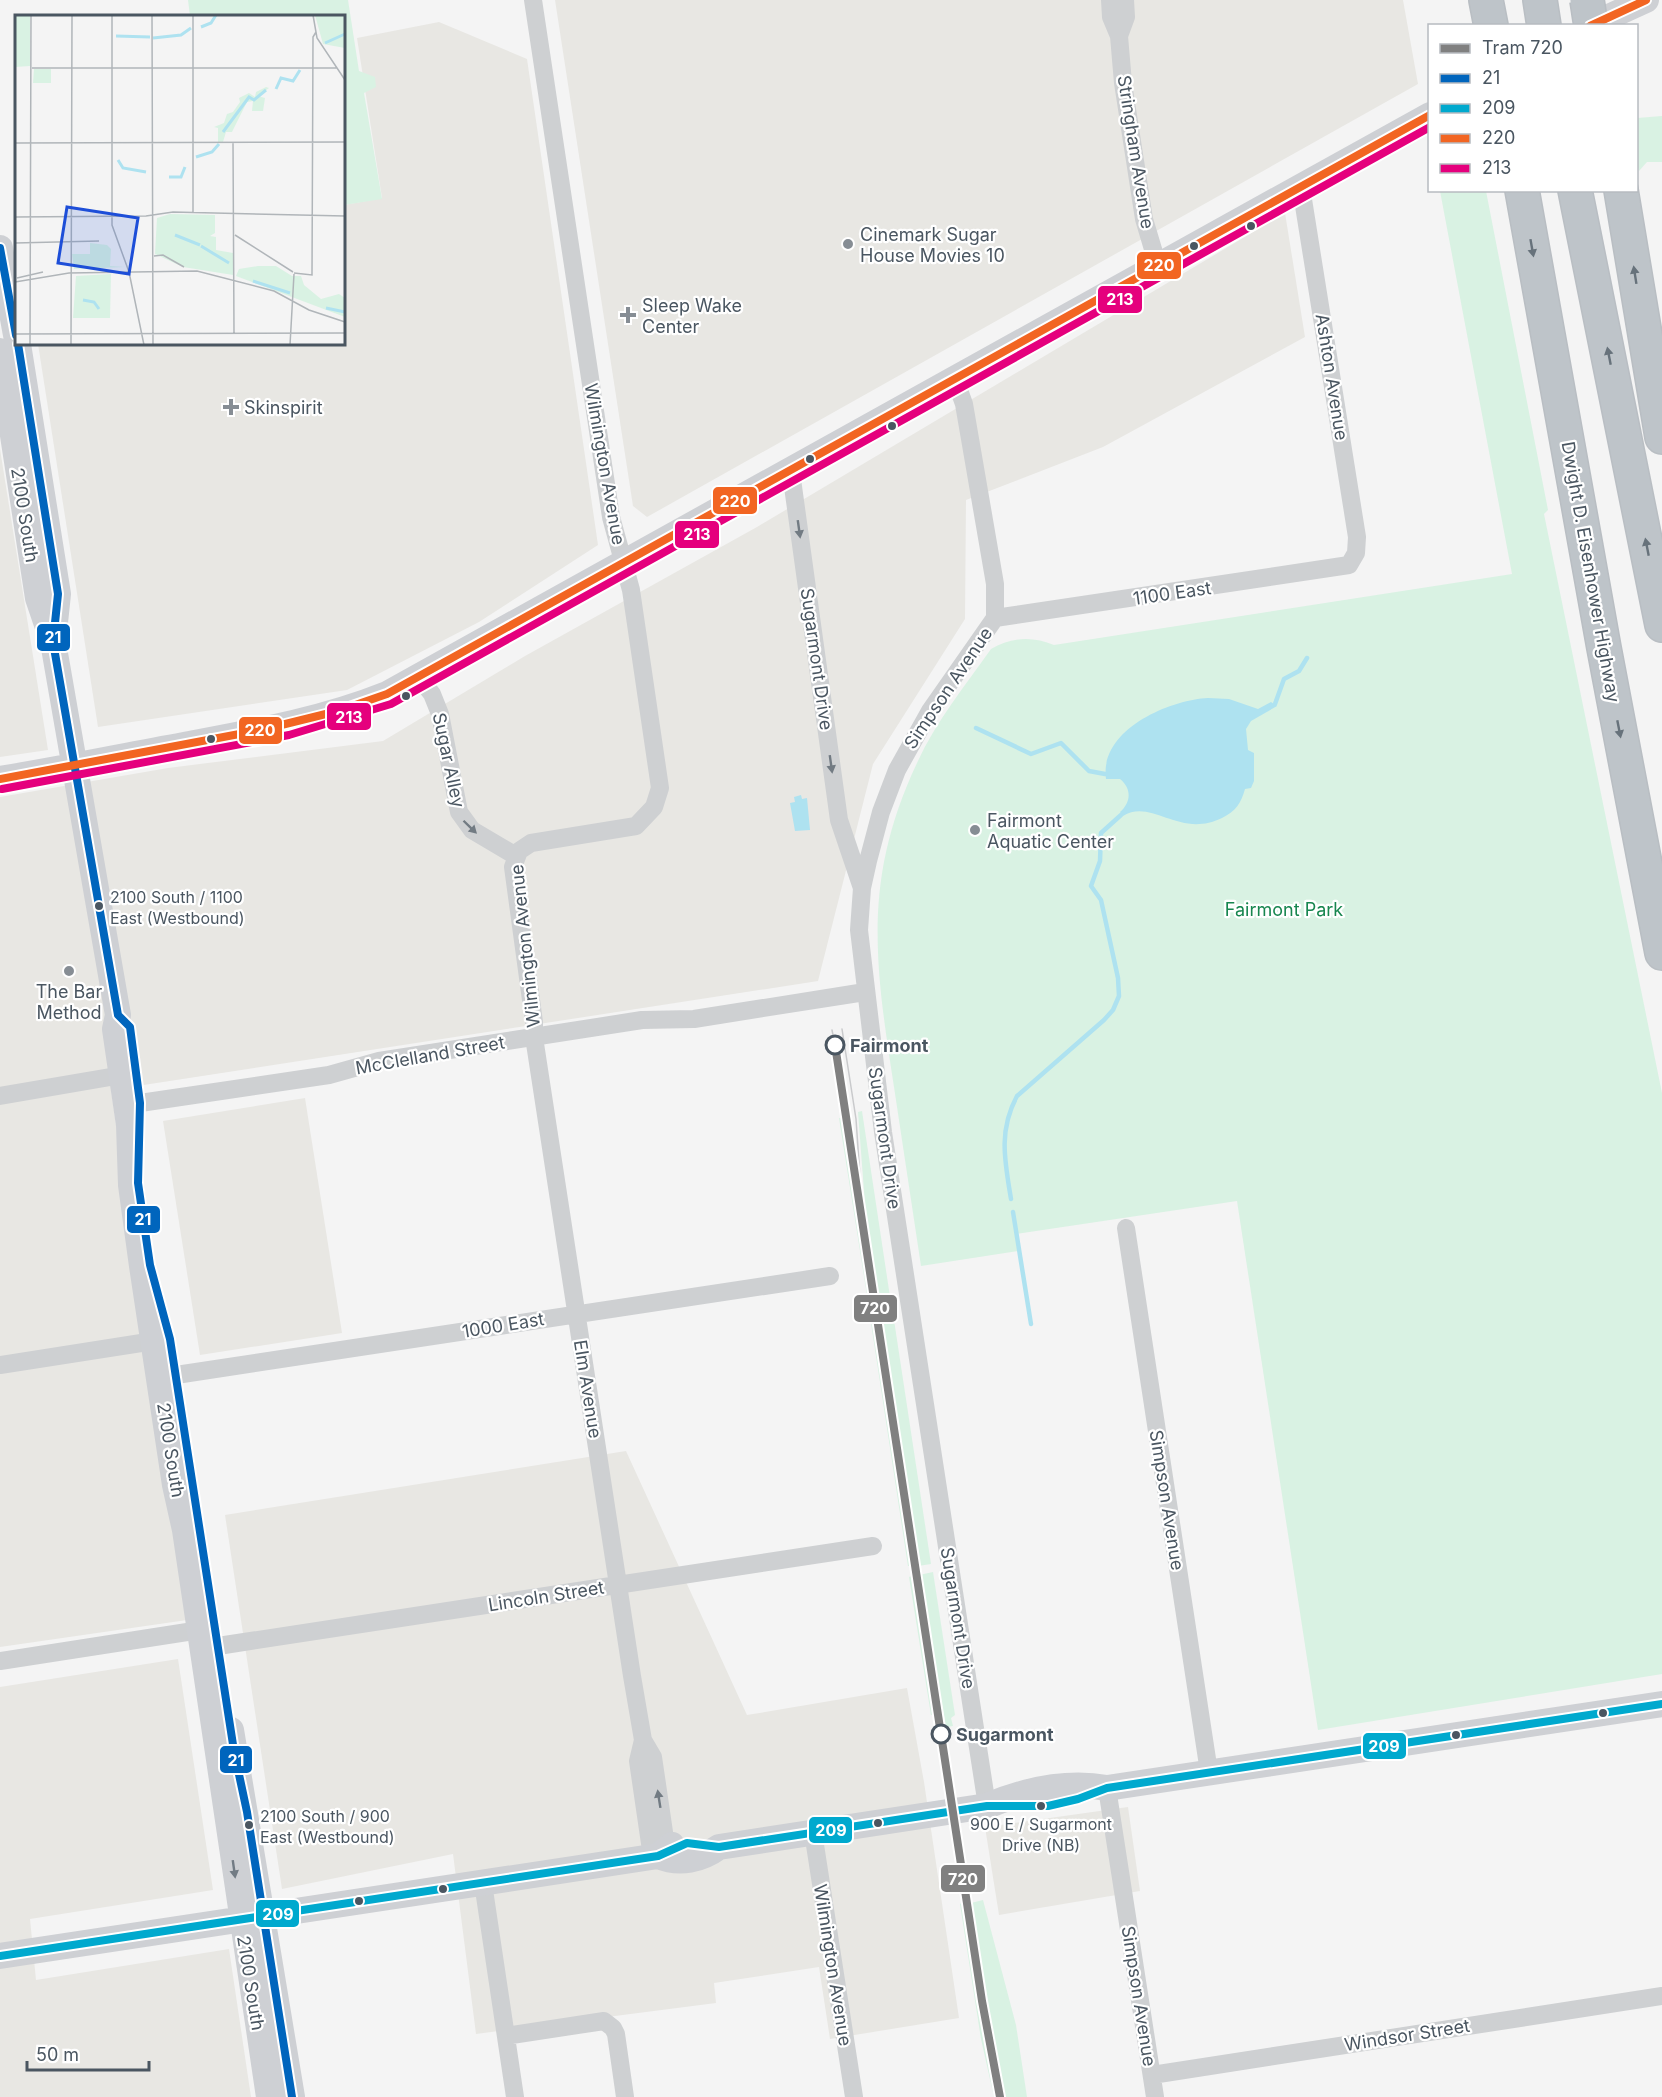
<svg xmlns="http://www.w3.org/2000/svg" width="1662" height="2097" viewBox="0 0 1662 2097" font-family="Inter,sans-serif">
<style>
.commercial{fill:#e8e7e3}
.green{fill:#d9f2e3}
.water{fill:#aee2f0}
.lines{fill:none;stroke-linecap:round;stroke-linejoin:round}
.stream{stroke:#aee2f0;stroke-width:4.5}
.highway-casing{stroke:#b9bec3;stroke-width:36}
.street{stroke:#ced0d2;stroke-width:18}
.secondary{stroke:#ced0d4;stroke-width:26}
.highway{stroke:#bec4c9;stroke-width:33}
.tram{stroke:#c9cacc;stroke-width:1.5}
.highway-bridge-casing{stroke:#b9bec3;stroke-width:36;stroke-linecap:butt}
.highway-bridge{stroke:#bec4c9;stroke-width:33}
.bus-1-casing{stroke:#fff;stroke-width:12}
.bus-2-casing{stroke:#fff;stroke-width:12}
.bus-3-casing{stroke:#fff;stroke-width:12}
.bus-4-casing{stroke:#fff;stroke-width:12}
.bus-1{stroke:#0065bd;stroke-width:8}
.bus-2{stroke:#00a9ce;stroke-width:8}
.bus-3{stroke:#f26522;stroke-width:8}
.bus-4{stroke:#e5007d;stroke-width:8}
.tram-1-casing{stroke:#fff;stroke-width:12}
.tram-1{stroke:#808080;stroke-width:8}
.oneway{fill:#67727b}
.oneway2{fill:#727b83}
.oneway3{fill:#727b84}
.bus-dot{fill:#4a5661;stroke:#fff;stroke-width:2}
.poi-dot{fill:#868d94;stroke:#fff;stroke-width:2}
.stop-dot{fill:#fff;stroke:#4a5661;stroke-width:3}
.labels{text-anchor:middle;dominant-baseline:central;stroke-width:4.5;stroke-linejoin:round;paint-order:stroke}
.bus-label{font-size:16px;fill:#4a5661;stroke:#fff;text-anchor:start}
.street-label{font-size:18px;fill:#4a5661;stroke:#fff}
.poi-label{font-size:18px;fill:#4a5661;stroke:#fff;text-anchor:start}
.park-label{font-size:18px;fill:#17864f;stroke:#fff}
.stop-label{font-size:18px;font-weight:bold;fill:#4a5661;stroke:#fff;text-anchor:start}
.inset-river{fill:none;stroke:#aee2f0;stroke-width:3}
.inset-road{fill:none;stroke:#b0b5b9;stroke-width:1.5}
.view{fill:#1d4ed8;fill-opacity:0.15;stroke:#1d4ed8;stroke-width:3}
.inset-edge{fill:none;stroke:#4a5661;stroke-width:3}
.line-badge{stroke:#fff;stroke-width:2}
.badge-label{font-size:16px;text-anchor:middle;font-weight:bold;fill:#fff}
</style>
<rect width="100%" height="100%" fill="#f4f4f4"/>
<path class="commercial" d="M555 0H1403L1418 84 647 517 633 506Z
M439 22 527 59 598 545 479 622 347 690 98 727 38 344H344V205L382 198 357 38Z
M1285 213 1305 337 1103 447 966 500 965 619 873 764 818 981 111 1090 154 1392 194 1619 0 1647V797L168 768 383 741 525 656 757 527Z
M0 449 48 750 0 757Z
M305 1098 342 1333 200 1355 163 1121Z
M626 1451 747 1715 907 1688 924 1782 959 2018 830 2039 819 1967 714 1983 716 2003 476 2034 453 1854 282 1889 225 1515Z
M178 1659 213 1890 30 1919 36 1980 229 1949 251 2097H0V1687Z
M1128 1807 1140 1891 999 1915 985 1827Z"/>
<path class="green" d="M188 0H348L359 71 375 77 376 87 364 93 382 199 344 205V16H190Z
M1662 116V162H1647L1639 171 1637 164V118Z
M1440 191H1486L1548 510 1544 514 1662 1093V1674L1318 1730 1237 1201 1016 1234 1018 1251 921 1266C912 1206 903 1147 894 1087 875 964 862 880 917 763 936 721 965 686 991 649 1011 637 1033 636 1054 645L1512 574Z
M862 1111 892 1310 879 1313 867 1231 858 1112Z
M839 1118H842L872 1314H870Z
M894 1320 931 1564 918 1566 881 1322Z
M871 1323H873L911 1566H908Z
M933 1572 955 1715 951 1718 953 1726 946 1727 919 1575Z
M912 1576 934 1715H931L909 1577Z
M983 1900 1016 2025 1027 2097H1004L971 1903Z
M963 1902 997 2097H994L981 2039 960 1904Z"/>
<path class="water" d="M1208 698 1229 699 1258 709 1271 702 1277 706 1251 721 1246 729 1248 750 1254 753V781L1251 788 1245 789C1241 803 1236 811 1222 818 1179 839 1152 798 1123 816L1120 812C1131 802 1132 789 1120 779H1106C1099 730 1169 700 1208 698Z
M801 795 802 799 807 798 810 830 795 831 790 803 795 802 794 797Z"/>
<g class="lines">
<path class="stream" d="M1275 704 1284 679 1299 671 1307 658
M976 728 1031 754 1061 743 1089 771 1105 774
M1011 1199C1005 1162 998 1131 1017 1096L1104 1020 1113 1010 1119 996 1118 978 1101 900 1091 886 1100 861 1101 833 1121 815
M1013 1212 1031 1324"/>
<defs>
<path id="highway" d="M1486 0 1491 26
M1540 0 1544 26
M1522 190 1604 648 1662 953
M1575 190 1662 625
M1621 190 1662 437"/>
</defs>
<use href="#highway" class="highway-casing"/>
<path class="street" d="M533 0 611 517 631 590 660 788 654 807 636 826 531 843 519 851 513 867 534 1022V1037L632 1676 643 1740 653 1757 664 1832 658 1856
M1110 0 1111 17 1119 36 1123 83 1144 219 1158 266
M1119 36 1126 17 1125 0
M955 379 964 404 995 584V618L930 711 897 770 881 812 868 861 862 888 859 930 883 1132 987 1806
M791 472 839 820 862 888
M995 618 1349 565 1356 553 1357 537 1301 187
M418 676 432 694 440 714 459 812 472 830 516 856
M0 1096 122 1075
M140 1103 329 1075 379 1061 642 1020 694 1019 865 992
M1126 1228 1209 1772
M0 1365 154 1341
M176 1375 830 1276
M218 1646 873 1546
M0 1661 200 1630
M643 1740 638 1761 652 1857
M1107 1788 1155 2097
M813 1832 854 2097
M483 1883 515 2097
M506 2036 604 2021 613 2028 616 2034 625 2097
M1152 2075 1662 1996"/>
<path class="secondary" d="M1589 26 1646 0
M0 248 16 335
M18 344 58 594 54 632
M0 351 38 598 53 642 118 1015 115 1029 129 1125 131 1185 142 1266 175 1485 185 1530 269 2097
M0 779C62 769 123 756 184 745 253 732 322 720 387 694L1430 115
M231 1730 292 2097
M658 1856C680 1865 701 1860 719 1847L987 1806C1025 1790 1066 1781 1107 1788L1662 1704
M0 1956 658 1856 672 1845"/>
<use href="#highway" class="highway"/>
<path class="tram" d="M842 1029 856 1119 864 1235
M832 1030 835 1045"/>
<defs>
<path id="highway-bridge" d="M1587 0 1591 26"/>
</defs>
<use href="#highway-bridge" class="highway-bridge-casing"/>
<use href="#highway-bridge" class="highway-bridge"/>
<defs>
<path id="bus-1" d="M0 248 16 335
M18 344 58 594 53 642 118 1015 130 1027 140 1103 138 1183 150 1265 170 1339 234 1751 247 1812 292 2097"/>
<path id="bus-2" d="M0 1956 658 1856 687 1843 719 1847 987 1806H1048L1078 1799 1107 1788 1662 1704"/>
<path id="bus-3" d="M1590 26 1646 0
M0 779 261 730 338 711 387 694 1430 115"/>
<path id="bus-4" d="M2 789 289 735 391 704 1430 127"/>
</defs>
<use href="#bus-1" class="bus-1-casing"/>
<use href="#bus-2" class="bus-2-casing"/>
<use href="#bus-3" class="bus-3-casing"/>
<use href="#bus-4" class="bus-4-casing"/>
<use href="#bus-1" class="bus-1"/>
<use href="#bus-2" class="bus-2"/>
<use href="#bus-3" class="bus-3"/>
<use href="#bus-4" class="bus-4"/>
<defs>
<path id="tram-1" d="M835 1045 982 2001 1000 2097"/>
</defs>
<use href="#tram-1" class="tram-1-casing"/>
<use href="#tram-1" class="tram-1"/>
</g>
<defs><path id="oneway-solid" d="M-6-.8H1V-3.2L6.5 0L1 3.2V.8H-6Z" transform="scale(1.5)"/></defs>
<g class="oneway">
<use href="#oneway-solid" transform="translate(1532 248) rotate(80)"/>
<use href="#oneway-solid" transform="translate(1635 275) rotate(-99)"/>
<use href="#oneway-solid" transform="translate(1609 356) rotate(-101)"/>
<use href="#oneway-solid" transform="translate(1647 547) rotate(-101)"/>
<use href="#oneway-solid" transform="translate(1619 729) rotate(79)"/>
</g>
<g class="oneway2">
<use href="#oneway-solid" transform="translate(799 529) rotate(82)"/>
<use href="#oneway-solid" transform="translate(831 764) rotate(82)"/>
<use href="#oneway-solid" transform="translate(470 827) rotate(44)"/>
<use href="#oneway-solid" transform="translate(659 1799) rotate(-99)"/>
</g>
<use class="oneway3" href="#oneway-solid" transform="translate(234 1869) rotate(82)"/>
<g class="bus-dot">
<circle cx="1251" cy="226" r="5"/>
<circle cx="1194" cy="246" r="5"/>
<circle cx="892" cy="426" r="5"/>
<circle cx="810" cy="459" r="5"/>
<circle cx="406" cy="696" r="5"/>
<circle cx="211" cy="739" r="5"/>
<circle cx="99" cy="906" r="5"/>
<circle cx="1603" cy="1713" r="5"/>
<circle cx="1456" cy="1735" r="5"/>
<circle cx="1041" cy="1806" r="5"/>
<circle cx="878" cy="1823" r="5"/>
<circle cx="249" cy="1825" r="5"/>
<circle cx="443" cy="1889" r="5"/>
<circle cx="359" cy="1901" r="5"/>
</g>
<g class="poi-dot">
<circle cx="848" cy="244" r="6"/>
<path d="M625 306h6v6h6v6h-6v6h-6v-6h-6v-6h6z"/>
<path d="M228 398h6v6h6v6h-6v6h-6v-6h-6v-6h6z"/>
<circle cx="975" cy="830" r="6"/>
<circle cx="69" cy="971" r="6"/>
</g>
<g class="stop-dot">
<circle cx="835" cy="1045" r="9"/>
<circle cx="941" cy="1734" r="9"/>
</g>
<g class="labels">
<g class="bus-label">
<text x="110" y="897">2100 South / 1100<tspan x="110" dy="21">East (Westbound)</tspan></text>
<text x="260" y="1816">2100 South / 900<tspan x="260" dy="21">East (Westbound)</tspan></text>
<text x="1041" y="1824" text-anchor="middle">900 E / Sugarmont<tspan x="1041" dy="21">Drive (NB)</tspan></text>
</g>
<g class="street-label">
<text transform="translate(1136 152) rotate(81)">Stringham Avenue</text>
<text transform="translate(1332 377) rotate(81)">Ashton Avenue</text>
<text transform="translate(605 464) rotate(80)">Wilmington Avenue</text>
<text transform="translate(25 515) rotate(81)">2100 South</text>
<text transform="translate(1591 572) rotate(80)">Dwight D. Eisenhower Highway</text>
<text transform="translate(1172 593) rotate(-8)">1100 East</text>
<text transform="translate(817 659) rotate(82)">Sugarmont Drive</text>
<text transform="translate(948 688) rotate(-56)">Simpson Avenue</text>
<text transform="translate(449 760) rotate(78)">Sugar Alley</text>
<text transform="translate(525 946) rotate(-96)">Wilmington Avenue</text>
<text transform="translate(430 1055) rotate(-10)">McClelland Street</text>
<text transform="translate(885 1138) rotate(82)">Sugarmont Drive</text>
<text transform="translate(503 1325) rotate(-9)">1000 East</text>
<text transform="translate(588 1389) rotate(81)">Elm Avenue</text>
<text transform="translate(171 1450) rotate(81)">2100 South</text>
<text transform="translate(1167 1500) rotate(81)">Simpson Avenue</text>
<text transform="translate(546 1596) rotate(-9)">Lincoln Street</text>
<text transform="translate(958 1618) rotate(81)">Sugarmont Drive</text>
<text transform="translate(833 1965) rotate(81)">Wilmington Avenue</text>
<text transform="translate(251 1983) rotate(81)">2100 South</text>
<text transform="translate(1139 1996) rotate(81)">Simpson Avenue</text>
<text transform="translate(1407 2035) rotate(-9)">Windsor Street</text>
</g>
<g class="poi-label">
<text x="860" y="234">Cinemark Sugar<tspan x="860" dy="21">House Movies 10</tspan></text>
<text x="642" y="305">Sleep Wake<tspan x="642" dy="21">Center</tspan></text>
<text x="244" y="407">Skinspirit</text>
<text x="987" y="820">Fairmont<tspan x="987" dy="21">Aquatic Center</tspan></text>
<text x="69" y="991" text-anchor="middle">The Bar<tspan x="69" dy="21">Method</tspan></text>
</g>
<g class="park-label">
<text x="1284" y="909">Fairmont Park</text>
</g>
<g class="stop-label">
<text x="850" y="1045">Fairmont</text>
<text x="956" y="1734">Sugarmont</text>
</g>
</g>
<g transform="translate(15 15)">
<rect width="330" height="330" fill="#f4f4f4"/>
<path d="M0 0H15V51L0 52ZM300 0H330V33L308 29ZM19 54H36V68H18ZM251 72 254 73 243 81 250 83 248 96H237L238 86 232 87 217 117H211L208 127H203V113L199 112 209 108 212 99 218 97 225 87 224 83 234 78 240 82 241 77ZM155 199 200 200V218L195 221 201 222V235L218 238V260L168 252 140 239 142 203ZM75 228 92 230 96 234 95 251 110 252 59 254 57 239H75ZM243 251H261L277 261H286L289 270 306 284 324 279 330 283V302L221 261 224 254ZM96 259 95 303H58L61 261Z" fill="#d9f2e3"/>
<path class="inset-river" d="M186 12 196 8 201 0M101 21 135 22M138 23 166 20 176 13M310 28 330 19M261 74 266 63 278 66 285 55M208 117 234 82 239 85 251 75M181 142 197 137 204 129M103 145 108 153 131 157M154 162H166L170 152M160 220 185 230M186 231 214 248M238 266 275 278M68 285 79 287 84 294M311 293 330 297"/>
<path class="inset-road" d="M97 0V210L114 257 129 330M137 0 138 330M298 0 302 23 330 65M17 53H322M218 127 219 318M0 128 330 127M178 198V0M0 202 131 201 158 197 330 201M220 220 278 257M0 228 84 226M139 241 148 240 169 252M279 258 297 260 298 22 301 17M2 263 28 257M0 267 54 258 182 256 259 276 294 295 330 307M0 319 330 318M15 330 16 0M56 330 57 0M275 330 279 259"/>
<path class="view" d="M52 192 123 203 114 259 43 248Z"/>
<rect width="330" height="330" class="inset-edge"/>
</g>
<g class="line-badge">
<rect x="1136" y="251" width="46" height="29" rx="6" fill="#f26522"/>
<rect x="1097" y="285" width="46" height="29" rx="6" fill="#e5007d"/>
<rect x="712" y="486" width="46" height="29" rx="6" fill="#f26522"/>
<rect x="674" y="520" width="46" height="29" rx="6" fill="#e5007d"/>
<rect x="36" y="623" width="35" height="29" rx="6" fill="#0065bd"/>
<rect x="326" y="702" width="46" height="29" rx="6" fill="#e5007d"/>
<rect x="238" y="716" width="45" height="29" rx="6" fill="#f26522"/>
<rect x="126" y="1205" width="35" height="29" rx="6" fill="#0065bd"/>
<rect x="853" y="1294" width="45" height="29" rx="6" fill="#808080"/>
<rect x="1362" y="1732" width="45" height="28" rx="6" fill="#00a9ce"/>
<rect x="219" y="1745" width="34" height="29" rx="6" fill="#0065bd"/>
<rect x="808" y="1816" width="45" height="28" rx="6" fill="#00a9ce"/>
<rect x="940" y="1864" width="46" height="29" rx="6" fill="#808080"/>
<rect x="255" y="1899" width="45" height="29" rx="6" fill="#00a9ce"/>
</g>
<g class="badge-label">
<text x="1159" y="271">220</text>
<text x="1120" y="305">213</text>
<text x="735" y="507">220</text>
<text x="697" y="540">213</text>
<text x="53" y="643">21</text>
<text x="349" y="723">213</text>
<text x="260" y="736">220</text>
<text x="143" y="1225">21</text>
<text x="875" y="1314">720</text>
<text x="1384" y="1752">209</text>
<text x="236" y="1766">21</text>
<text x="831" y="1836">209</text>
<text x="963" y="1885">720</text>
<text x="278" y="1920">209</text>
</g>
<rect x="1428" y="24" width="210" height="168" fill="#ffffff" stroke="#b7bbc0" stroke-width="1.5"/>
<rect x="1440" y="44" width="30" height="9" fill="#808080" stroke="#b7bbc0" stroke-width="1.5"/>
<text x="1482" y="54" font-size="18" fill="#4a5661">Tram 720</text>
<rect x="1440" y="74" width="30" height="9" fill="#0065bd" stroke="#b7bbc0" stroke-width="1.5"/>
<text x="1482" y="84" font-size="18" fill="#4a5661">21</text>
<rect x="1440" y="104" width="30" height="9" fill="#00a9ce" stroke="#b7bbc0" stroke-width="1.5"/>
<text x="1482" y="114" font-size="18" fill="#4a5661">209</text>
<rect x="1440" y="134" width="30" height="9" fill="#f26522" stroke="#b7bbc0" stroke-width="1.5"/>
<text x="1482" y="144" font-size="18" fill="#4a5661">220</text>
<rect x="1440" y="164" width="30" height="9" fill="#e5007d" stroke="#b7bbc0" stroke-width="1.5"/>
<text x="1482" y="174" font-size="18" fill="#4a5661">213</text>
<path d="M27 2061v9h122v-9" fill="none" stroke="#4a5661" stroke-width="3"/>
<text x="36" y="2061" font-size="18" fill="#4a5661" stroke="#ffffff" stroke-width="4.5" paint-order="stroke">50 m</text>
</svg>
